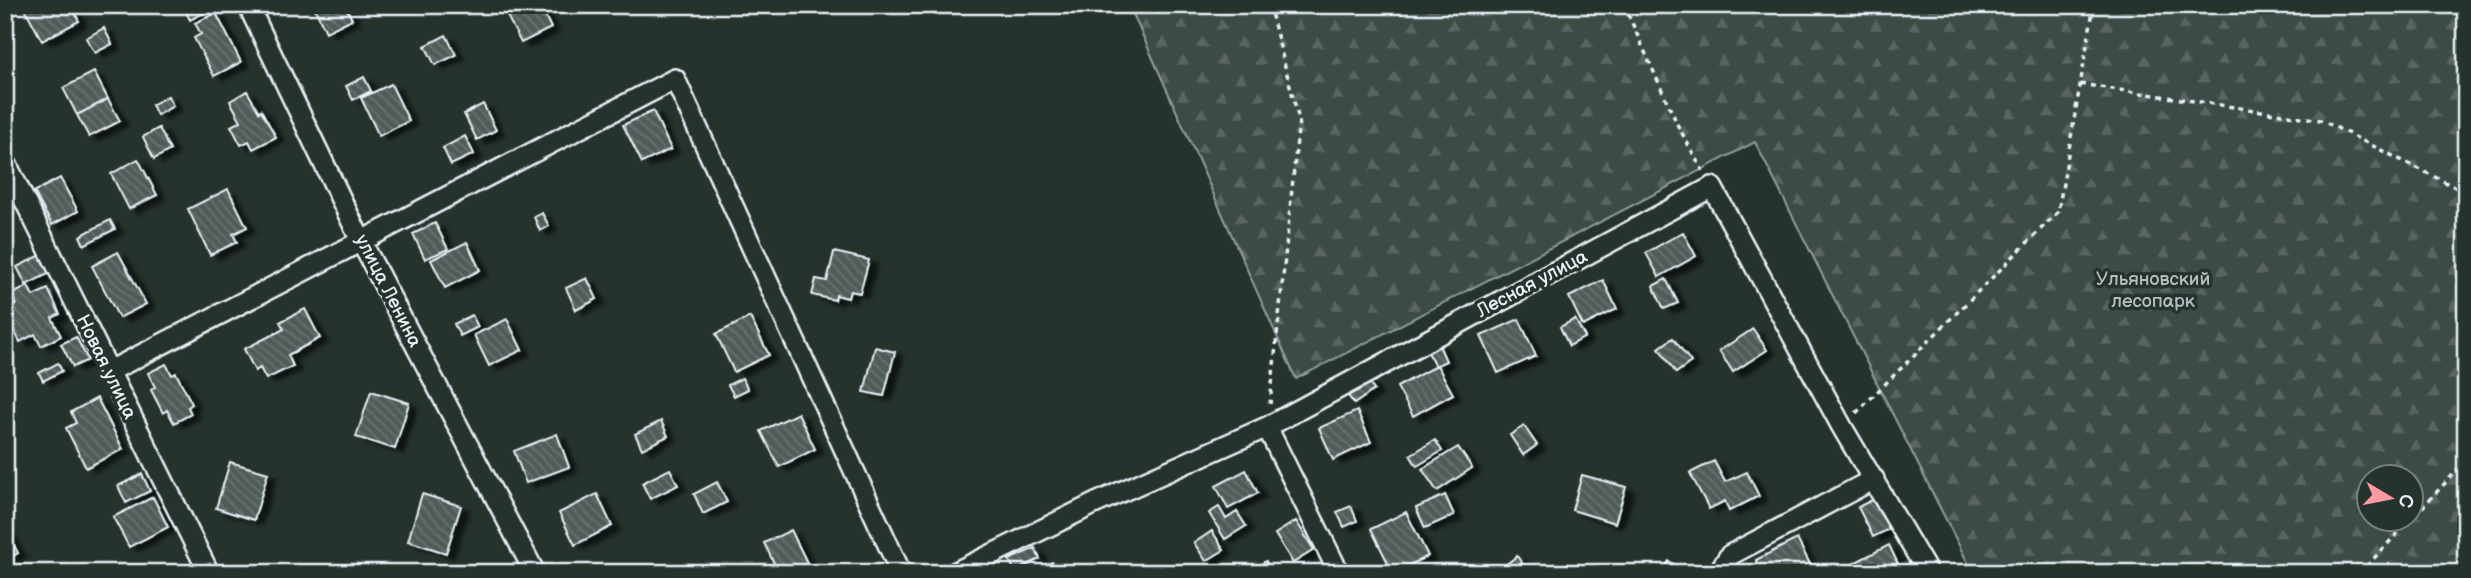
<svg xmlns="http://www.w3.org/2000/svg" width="2471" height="578" viewBox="0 0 2471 578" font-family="'Balsamiq Sans',sans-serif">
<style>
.forest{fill:url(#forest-firs);stroke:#939ea0;stroke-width:2;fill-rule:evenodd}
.building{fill:url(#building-back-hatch);stroke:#e8f1f8;stroke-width:2;filter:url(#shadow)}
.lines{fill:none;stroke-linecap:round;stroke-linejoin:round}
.minor-casing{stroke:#e8f1f8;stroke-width:24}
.path{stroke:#e8f1f8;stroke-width:3.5;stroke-dasharray:5 5;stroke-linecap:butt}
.minor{stroke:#26332d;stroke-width:19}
.labels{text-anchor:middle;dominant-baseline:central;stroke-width:7;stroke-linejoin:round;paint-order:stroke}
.park-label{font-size:19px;fill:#b5bfc3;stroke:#26332d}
.street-label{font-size:19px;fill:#e8f1f8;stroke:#26332d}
</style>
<defs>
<pattern id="forest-firs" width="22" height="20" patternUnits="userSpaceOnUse" patternTransform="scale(1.75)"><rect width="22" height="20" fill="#3e4b47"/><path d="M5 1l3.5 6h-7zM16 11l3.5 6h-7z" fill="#5a6562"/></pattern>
<pattern id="building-back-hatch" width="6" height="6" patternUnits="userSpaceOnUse" patternTransform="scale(1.75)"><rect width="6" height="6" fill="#505c59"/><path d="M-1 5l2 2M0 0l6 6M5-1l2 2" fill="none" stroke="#697472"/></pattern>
<filter id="shadow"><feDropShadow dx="8" dy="4.5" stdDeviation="2" flood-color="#0009"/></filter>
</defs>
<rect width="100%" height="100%" fill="#26332d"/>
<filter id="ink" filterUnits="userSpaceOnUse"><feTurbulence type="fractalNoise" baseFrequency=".0143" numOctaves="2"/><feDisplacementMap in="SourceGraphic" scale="14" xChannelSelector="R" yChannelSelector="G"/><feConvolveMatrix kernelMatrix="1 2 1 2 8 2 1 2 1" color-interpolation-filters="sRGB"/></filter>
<g filter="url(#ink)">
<path class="forest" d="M1129 5H2466V573H1973L1755 142 1296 379ZM2370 476H2412V518H2370Z"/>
<path class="building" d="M23 5H71L79 21 42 41Z
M190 5H214L215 7 190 20 184 8Z
M313 5H345L352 19 326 32Z
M508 5H540L551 28 521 43 503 8Z
M216 13 241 62 214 76 194 38 201 34 195 23Z
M104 28 112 44 95 53 86 38Z
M446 35 456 55 435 65 425 46Z
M94 72 108 99 77 115 63 88Z
M364 77 371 91 353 100 346 86Z
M391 84 409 121 379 136 361 98Z
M247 91 259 112 261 110 276 137 253 149 249 141 241 145 231 126 241 121 230 101Z
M168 96 173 106 157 115 152 105Z
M108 99 120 121 89 137 77 115Z
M483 104 496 130 477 140 464 114Z
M653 111 671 149 642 163 623 125Z
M159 128 170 150 154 159 143 137Z
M465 136 474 154 451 165 443 148Z
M138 159 157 195 129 209 111 174Z
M60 178 78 211 52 225 34 192Z
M228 189 247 227 233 234 237 242 210 255 188 209Z
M542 213 549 226 540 231 534 217Z
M110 220 115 229 84 245 80 236Z
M435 223 448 249 425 259 413 234Z
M1683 232 1696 256 1659 277 1646 253Z
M467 242 480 270 445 288 431 260Z
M118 252 146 304 119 318 92 266Z
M834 252 869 260 860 293 850 291 848 298 836 295 835 300 812 295 816 279 827 281Z
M43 254 52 272 26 285 17 267Z
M587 278 597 299 576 310 566 288Z
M1666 279 1678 303 1664 309 1653 286Z
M1603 280 1617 309 1583 326 1569 297Z
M28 286 33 296 48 289 60 314 52 318 61 336 41 346 35 334 20 342 5 313V310L16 305 11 295Z
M305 309 320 338 288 355 293 366 266 379 260 368 255 371 244 349 284 329 280 322Z
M472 315 478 327 460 336 454 324Z
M750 317 769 355 734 372 716 334Z
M507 319 522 350 489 366 474 335Z
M1519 319 1536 356 1498 373 1481 336Z
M1575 319 1585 337 1569 346 1560 327Z
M1753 329 1767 350 1733 372 1719 351Z
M76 337 88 360 73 367 61 344Z
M1673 338 1691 362 1676 373 1659 348Z
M1438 343 1446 361 1435 366 1426 348Z
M875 347 895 352 884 396 864 392Z
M58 363 62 371 43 381 39 373Z
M166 364 172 375 176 373 192 404 188 407 191 414 174 423 167 410 163 413 151 390 155 387 148 373Z
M1437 365 1453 394 1413 416 1397 387Z
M1365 377 1374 390 1354 404 1345 391Z
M742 378 748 389 734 396 728 385Z
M371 391 409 403 395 449 356 437Z
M97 398 123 449 86 468 66 428 76 423 71 412Z
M1357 411 1371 442 1333 460 1319 428Z
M798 413 815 449 779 467 761 431Z
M661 421 668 436 642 449 635 434Z
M1524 426 1537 445 1523 455 1510 435Z
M557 434 569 467 526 483 514 451Z
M1435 440 1442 451 1417 466 1410 455Z
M1458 447 1472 468 1437 491 1422 469Z
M1714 461 1725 482 1747 472 1759 496 1729 511 1725 501 1709 509 1690 473Z
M230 462 268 473 254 520 216 508Z
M670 469 678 485 650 499 642 483Z
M1246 470 1258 493 1228 509 1216 486Z
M142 474 150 491 126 503 118 486Z
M1582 475 1626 487 1615 523 1572 510Z
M717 482 727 502 703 514 694 494Z
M422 494 461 506 446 553 408 541Z
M597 494 612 526 575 545 559 513Z
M1445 495 1454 515 1425 528 1416 508Z
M153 497 168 527 129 547 113 517Z
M1878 497 1893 527 1873 537 1858 507Z
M1351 506 1357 521 1344 527 1337 512Z
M1219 507 1226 519 1237 512 1246 526 1225 539 1209 513Z
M1406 512 1428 556 1393 573 1371 529Z
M1296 521 1314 550 1293 563 1275 534Z
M5 528 18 553 5 560Z
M791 530 811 571 808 573H779L764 543Z
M1212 531 1224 550 1206 561 1194 543Z
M1797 539 1811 566 1799 573H1762L1756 560Z
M1889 545 1898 564 1881 573H1859L1854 563Z
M1035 548 1040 559 1015 571 1009 560Z
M1517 556 1529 573H1495Z
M1266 561 1272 573H1247Z
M1669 561 1688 573H1662Z
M1052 562 1058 573H1030Z"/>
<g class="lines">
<defs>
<path id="minor" d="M248 5 362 243 535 573
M5 161 209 573
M108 372 675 79 901 573
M1267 427 1339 573
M954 573 1096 503 1267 427 1712 187 1842 427 1928 573
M1718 573 1730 555 1874 479"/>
</defs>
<use href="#minor" class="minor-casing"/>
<path class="path" d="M1269 5 1299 120 1270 404
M1624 5 1678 126 1703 171
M2080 84 2321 120 2455 187 2466 199
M1856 413 2058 212 2094 5
M2360 573 2466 461"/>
<use href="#minor" class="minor"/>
</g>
</g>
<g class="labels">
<g class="park-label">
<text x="2153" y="279">Ульяновский<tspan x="2153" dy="22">лесопарк</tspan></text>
</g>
<g class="street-label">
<text transform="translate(1532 284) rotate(-28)">Лесная улица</text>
<text transform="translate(388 291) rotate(63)">улица Ленина</text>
<text transform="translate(106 367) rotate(64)">Новая улица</text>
</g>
</g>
<rect width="2471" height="578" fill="none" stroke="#26332d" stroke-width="28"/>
<rect x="14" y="14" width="2443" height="550" fill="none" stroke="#e8f1f8" stroke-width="2.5" filter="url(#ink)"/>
<g transform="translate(2390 498) rotate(100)"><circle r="33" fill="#26332d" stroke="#747f7e" stroke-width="2"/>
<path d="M0-5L12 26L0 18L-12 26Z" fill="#ff9aa2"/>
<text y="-10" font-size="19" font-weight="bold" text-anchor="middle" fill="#e8f1f8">С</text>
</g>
</svg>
